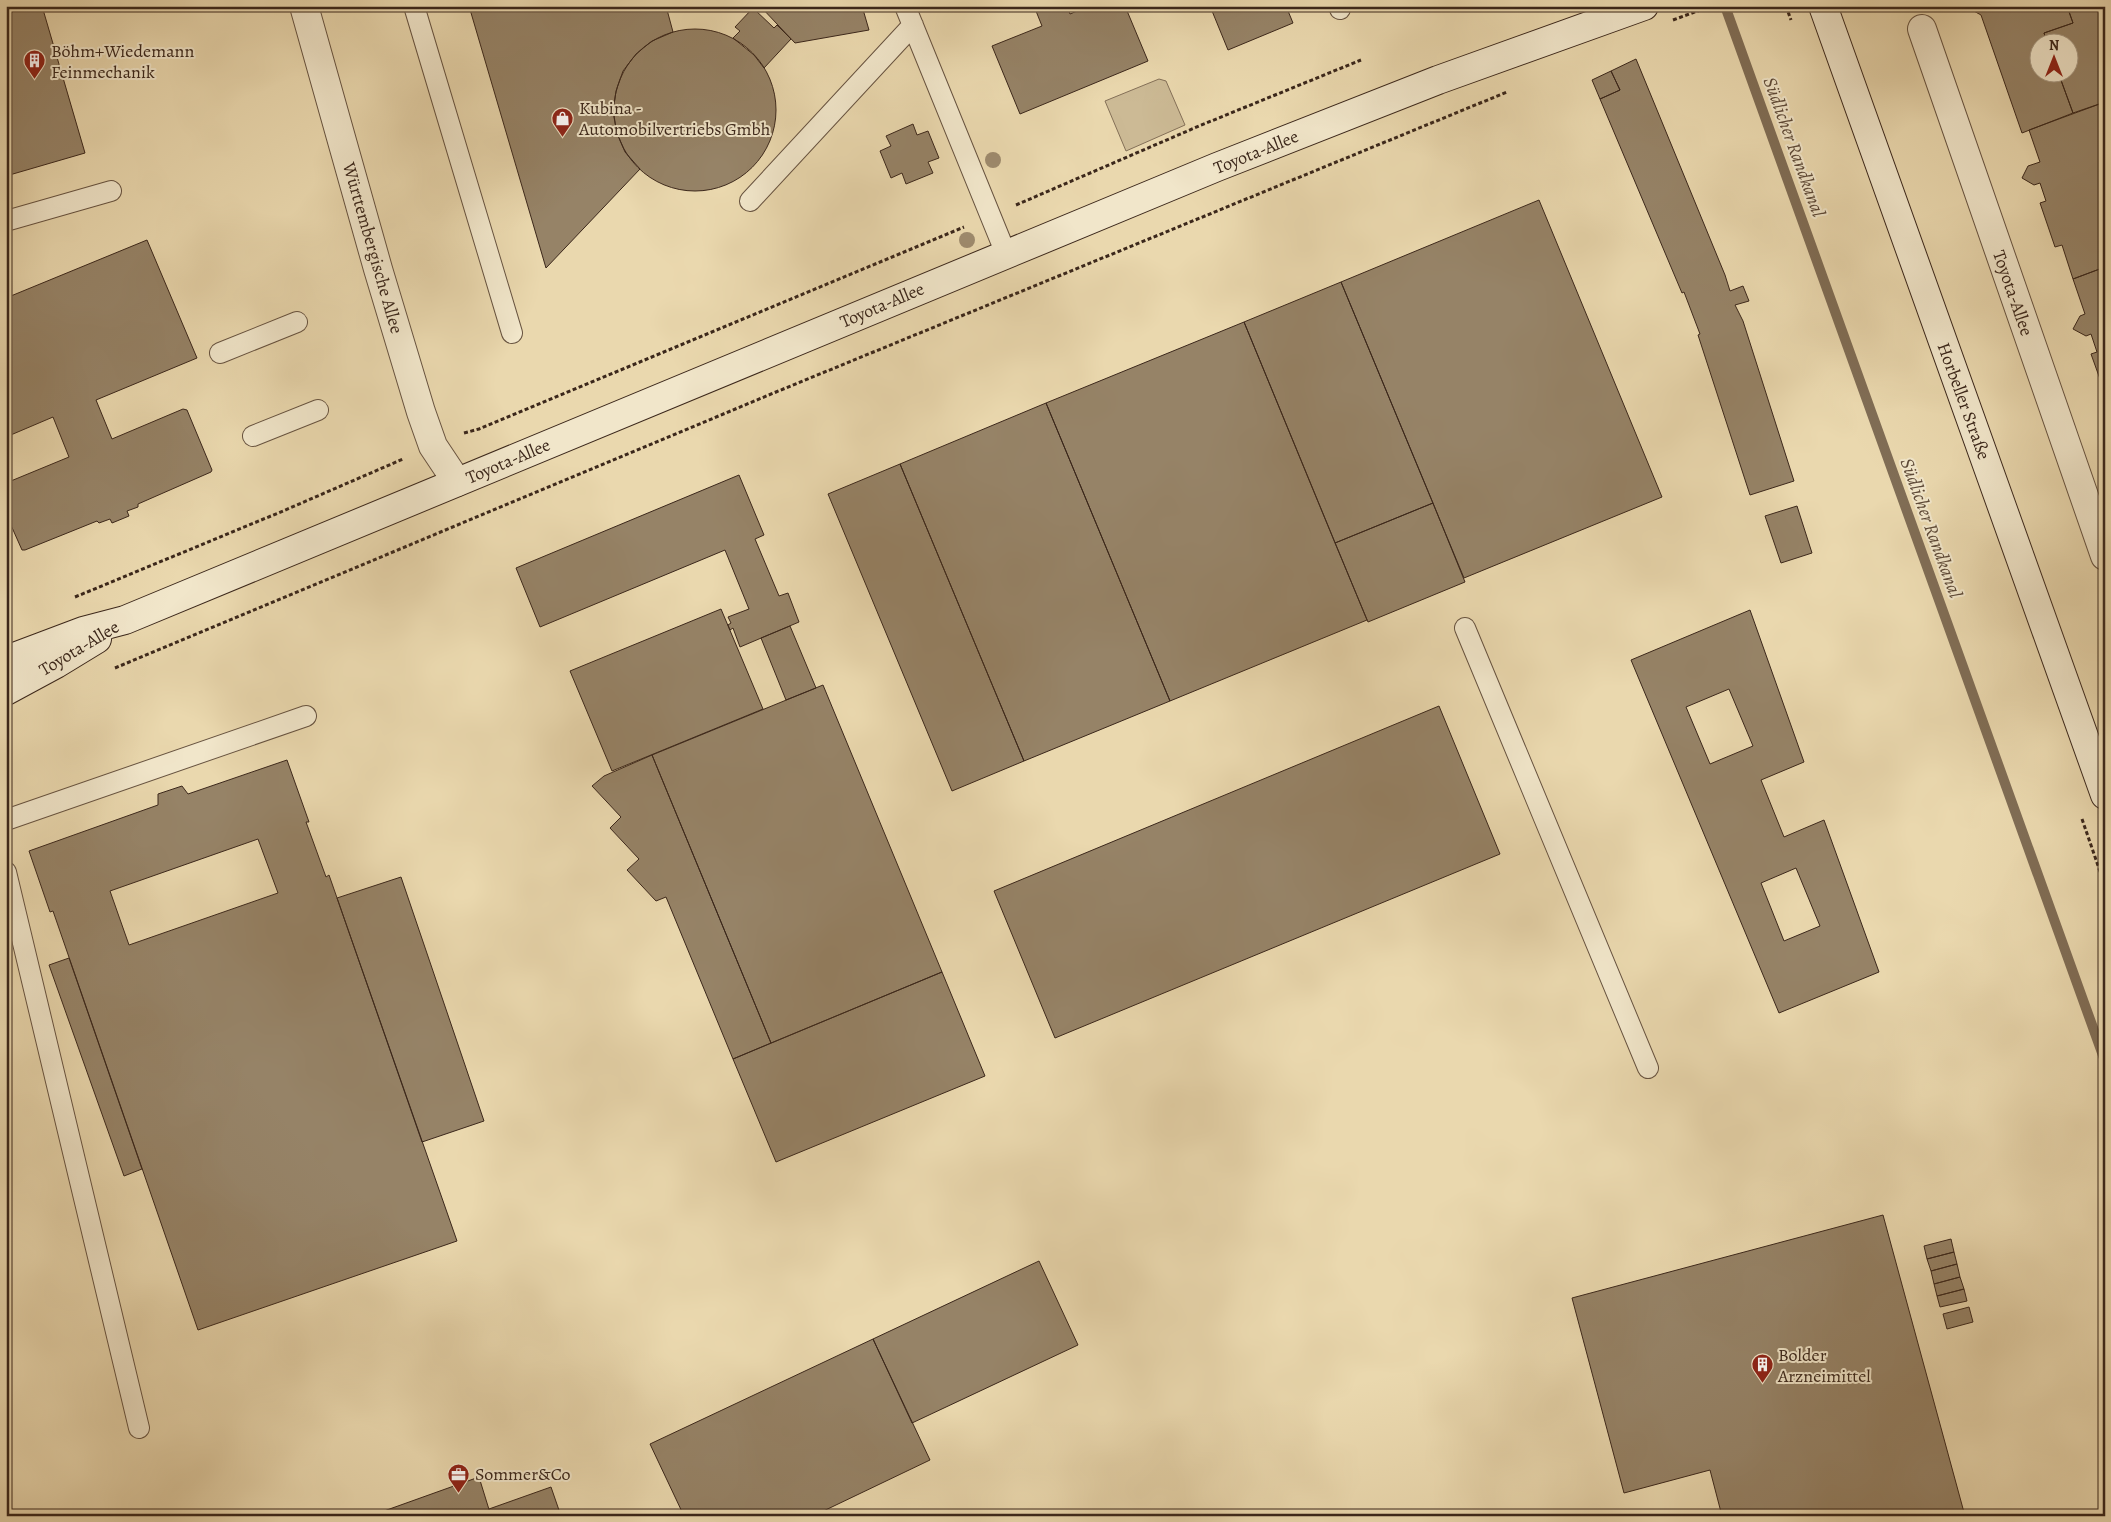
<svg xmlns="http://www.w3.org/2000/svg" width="2111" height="1522" viewBox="0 0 2111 1522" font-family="Alegreya,serif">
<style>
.green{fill:#ccba95;stroke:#847058}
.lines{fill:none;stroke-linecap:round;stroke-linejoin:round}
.stream{stroke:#806d55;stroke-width:10}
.building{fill:#968367;stroke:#3b271b;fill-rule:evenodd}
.lane-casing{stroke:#675340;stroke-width:22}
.street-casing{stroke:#675340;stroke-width:30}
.secondary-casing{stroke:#3b271b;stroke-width:30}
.path{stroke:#3b271b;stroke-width:3;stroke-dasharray:4 2.5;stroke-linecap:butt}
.lane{stroke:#f1e6ca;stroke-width:20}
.street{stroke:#f1e6ca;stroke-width:28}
.secondary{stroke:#f1e6ca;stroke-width:28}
.tree{fill:#9e8b6e}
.labels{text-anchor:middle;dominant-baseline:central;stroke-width:4;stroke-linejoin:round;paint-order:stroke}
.poi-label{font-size:18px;fill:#3b271b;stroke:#f1e6ca;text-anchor:start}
.street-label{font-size:18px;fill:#3b271b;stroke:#f1e6ca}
.water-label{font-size:19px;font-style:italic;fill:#5e4a38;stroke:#f1e6ca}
</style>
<rect width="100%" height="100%" fill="#ead8ae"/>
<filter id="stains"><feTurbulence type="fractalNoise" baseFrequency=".004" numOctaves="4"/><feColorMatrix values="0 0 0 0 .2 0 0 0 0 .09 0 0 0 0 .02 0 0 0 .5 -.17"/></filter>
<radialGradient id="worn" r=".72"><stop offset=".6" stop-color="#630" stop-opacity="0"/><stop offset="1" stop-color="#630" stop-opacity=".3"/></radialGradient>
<path class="green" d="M1159 79 1166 81 1185 125 1126 151 1105 101Z"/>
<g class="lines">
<path class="stream" d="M1725 6 2105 1061"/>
</g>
<path class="building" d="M6 6H42L85 153 6 176Z
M469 6H666L673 32 652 41 636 54 623 71 616 91 613 112 617 133 625 152 640 169 546 268Z
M760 6H862L869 30 795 43Z
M1034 6H1067L1070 14 1089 6H1125L1148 61 1020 114 992 46 1042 26Z
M1210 6H1286L1293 23 1228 50Z
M1974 6H2067L2073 23 2044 33 2047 42H2038V72H2058L2073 113 2022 133 1981 15 1972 10Z
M2067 6H2105V102L2073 113 2058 72H2068V42H2047L2044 33 2073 23Z
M753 8 774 28 777 25 791 39 764 68 754 55 733 38 740 31 735 27Z
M614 110a81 81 0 1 1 162 0a81 81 0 1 1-162 0Z
M1636 59 1725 275 1730 291 1743 286 1749 301 1735 305 1743 321 1794 481 1750 495 1698 335 1700 334 1684 292 1682 293 1600 99 1620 90 1611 71Z
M1611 71 1620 90 1600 99 1592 80Z
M2105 102V267L2073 279 2062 245 2055 247 2040 203 2046 201 2040 183 2034 185 2022 178 2028 166 2040 162 2029 130Z
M913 124 917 135 928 131 939 158 928 162 933 173 906 184 902 173 891 178 880 151 891 146 886 136Z
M1539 200 1662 497 1464 578 1341 282Z
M147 240 197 358 96 400 112 439 183 409 187 410 212 470 211 472 138 504V507L127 511 129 516 112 523 110 519 99 523 97 521 25 550H22L6 514V483L69 457 53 417 6 437V298Z
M2105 267V393L2091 354 2097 352 2091 334 2086 336 2073 329 2080 316 2085 314 2073 279Z
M1341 282 1433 503 1335 543 1244 322Z
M1244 322 1367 620 1170 701 1046 403Z
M1046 403 1170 701 1024 761 900 464Z
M900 464 1024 761 952 791 828 494Z
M739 475 764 535 755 539 779 596 788 593 799 622 740 647 733 628 730 630 728 625 731 623 728 617 749 609 725 550 540 627 516 568Z
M1433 503 1465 582 1368 622 1335 543Z
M1797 506 1812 553 1781 563 1765 516Z
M721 609 763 709 612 771 570 671Z
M1750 610 1804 762 1761 780 1784 837 1824 820 1879 972 1779 1013 1631 660ZM1729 689 1753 746 1710 764 1686 707ZM1796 868 1820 926 1784 941 1761 883Z
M790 626 816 688 786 700 761 638Z
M823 685 942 972 771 1043 652 755Z
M1439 706 1500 854 1055 1038 994 891Z
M652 755 771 1043 733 1059 666 897 656 901 627 870 639 859 610 828 621 817 592 786 604 776Z
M287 760 309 822H306L326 877 329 875 457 1241 198 1330 53 911 50 912 29 851 158 805V794L182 786 188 794ZM258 839 278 893 129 945 110 891Z
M401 877 484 1121 422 1142 337 898Z
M69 958 142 1169 124 1176 49 965Z
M942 972 985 1076 776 1162 733 1059Z
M1883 1215 1965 1516H1722L1710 1470 1624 1493 1572 1298Z
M1951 1239 1954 1252 1927 1259 1924 1246Z
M1954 1252 1957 1264 1931 1271 1927 1259Z
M1039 1261 1078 1345 912 1423 873 1339Z
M1957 1264 1960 1277 1934 1284 1931 1271Z
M1960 1277 1964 1289 1937 1296 1934 1284Z
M1964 1289 1967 1301 1940 1307 1937 1296Z
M1969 1307 1973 1322 1947 1329 1943 1314Z
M873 1339 930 1460 813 1516H684L650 1444Z
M479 1477 491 1516H370Z
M551 1487 561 1516H491L489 1509Z
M1721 1512 1722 1516H1706Z"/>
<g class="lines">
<defs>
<path id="lane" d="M414 6 512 333
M905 6 1006 254
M1339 6 1340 9
M750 201 913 25
M6 221 111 191
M220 353 297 322
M253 436 318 410
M1465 628 1648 1068
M6 820 306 716
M6 872 139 1428"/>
<path id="street" d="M304 6 378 269 421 412 433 446 457 482
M1922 29 2105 556"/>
<path id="secondary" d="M1823 6 2105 795
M6 660 83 631 125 620 1217 167 1438 80 1644 6
M6 691 56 664 97 639"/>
</defs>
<use href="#lane" class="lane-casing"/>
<use href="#street" class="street-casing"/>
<use href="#secondary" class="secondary-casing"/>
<path class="path" d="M1786 6 1791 20
M1673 20 1711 6
M1016 205 1199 126 1361 60
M464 433 479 429 964 227
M75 597 283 511 403 459
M115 668 776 392 1507 92
M2082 819 2105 886"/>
<use href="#lane" class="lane"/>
<use href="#street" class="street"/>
<use href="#secondary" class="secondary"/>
</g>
<g class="tree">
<circle cx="993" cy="160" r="8"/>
<circle cx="967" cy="240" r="8"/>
</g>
<defs>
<symbol id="building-pin" viewBox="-11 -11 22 30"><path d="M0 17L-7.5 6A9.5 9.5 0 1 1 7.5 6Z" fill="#8f2418" stroke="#f1e6ca"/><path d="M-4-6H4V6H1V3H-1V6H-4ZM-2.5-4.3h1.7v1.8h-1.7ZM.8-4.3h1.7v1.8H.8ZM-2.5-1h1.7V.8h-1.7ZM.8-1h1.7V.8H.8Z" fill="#fff"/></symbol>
<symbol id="shop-pin" viewBox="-11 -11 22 30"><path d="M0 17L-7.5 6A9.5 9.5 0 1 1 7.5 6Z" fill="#8f2418" stroke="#f1e6ca"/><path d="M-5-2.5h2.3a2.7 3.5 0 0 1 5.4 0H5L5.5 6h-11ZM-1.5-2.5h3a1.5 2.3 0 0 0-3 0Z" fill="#fff"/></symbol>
<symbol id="office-pin" viewBox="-11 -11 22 30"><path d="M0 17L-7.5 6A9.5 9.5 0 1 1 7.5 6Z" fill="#8f2418" stroke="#f1e6ca"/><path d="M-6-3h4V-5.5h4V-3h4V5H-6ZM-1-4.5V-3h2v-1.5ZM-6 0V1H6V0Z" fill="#fff"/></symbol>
</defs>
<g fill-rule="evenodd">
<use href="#building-pin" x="22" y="48" width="25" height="34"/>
<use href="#shop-pin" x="550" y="106" width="25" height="34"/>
<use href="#building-pin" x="1750" y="1352" width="25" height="34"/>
<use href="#office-pin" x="446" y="1462" width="25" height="34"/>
</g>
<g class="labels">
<g class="poi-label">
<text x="51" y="51">Böhm+Wiedemann<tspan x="51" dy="21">Feinmechanik</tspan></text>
<text x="579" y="108">Kubina -<tspan x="579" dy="21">Automobilvertriebs Gmbh</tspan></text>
<text x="1778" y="1355">Bolder<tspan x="1778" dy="21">Arzneimittel</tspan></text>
<text x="475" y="1474">Sommer&amp;Co</text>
</g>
<g class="street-label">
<text transform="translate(1256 152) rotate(-22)">Toyota-Allee</text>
<text transform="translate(373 248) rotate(74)">Württembergische Allee</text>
<text transform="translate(2013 293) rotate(71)">Toyota-Allee</text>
<text transform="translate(882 305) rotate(-23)">Toyota-Allee</text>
<text transform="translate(1964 401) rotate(70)">Horbeller Straße</text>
<text transform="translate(508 461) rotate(-23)">Toyota-Allee</text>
<text transform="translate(79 648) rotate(-31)">Toyota-Allee</text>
</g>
<g class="water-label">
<text transform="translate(1794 147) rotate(70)">Südlicher Randkanal</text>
<text transform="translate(1931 528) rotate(70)">Südlicher Randkanal</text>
</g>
</g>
<rect width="2111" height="1522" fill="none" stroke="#ead8ae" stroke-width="25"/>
<rect x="8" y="8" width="2096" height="1507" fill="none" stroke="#3b271b" stroke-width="2.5"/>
<rect x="12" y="12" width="2086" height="1497" fill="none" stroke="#3b271b"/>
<g transform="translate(2054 58)"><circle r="24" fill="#f1e6ca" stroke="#a89a84"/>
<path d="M0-4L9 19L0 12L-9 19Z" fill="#8f2418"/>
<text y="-8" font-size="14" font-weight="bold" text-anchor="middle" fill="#3b271b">N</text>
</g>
<rect width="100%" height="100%" filter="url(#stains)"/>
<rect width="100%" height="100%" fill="url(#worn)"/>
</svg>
